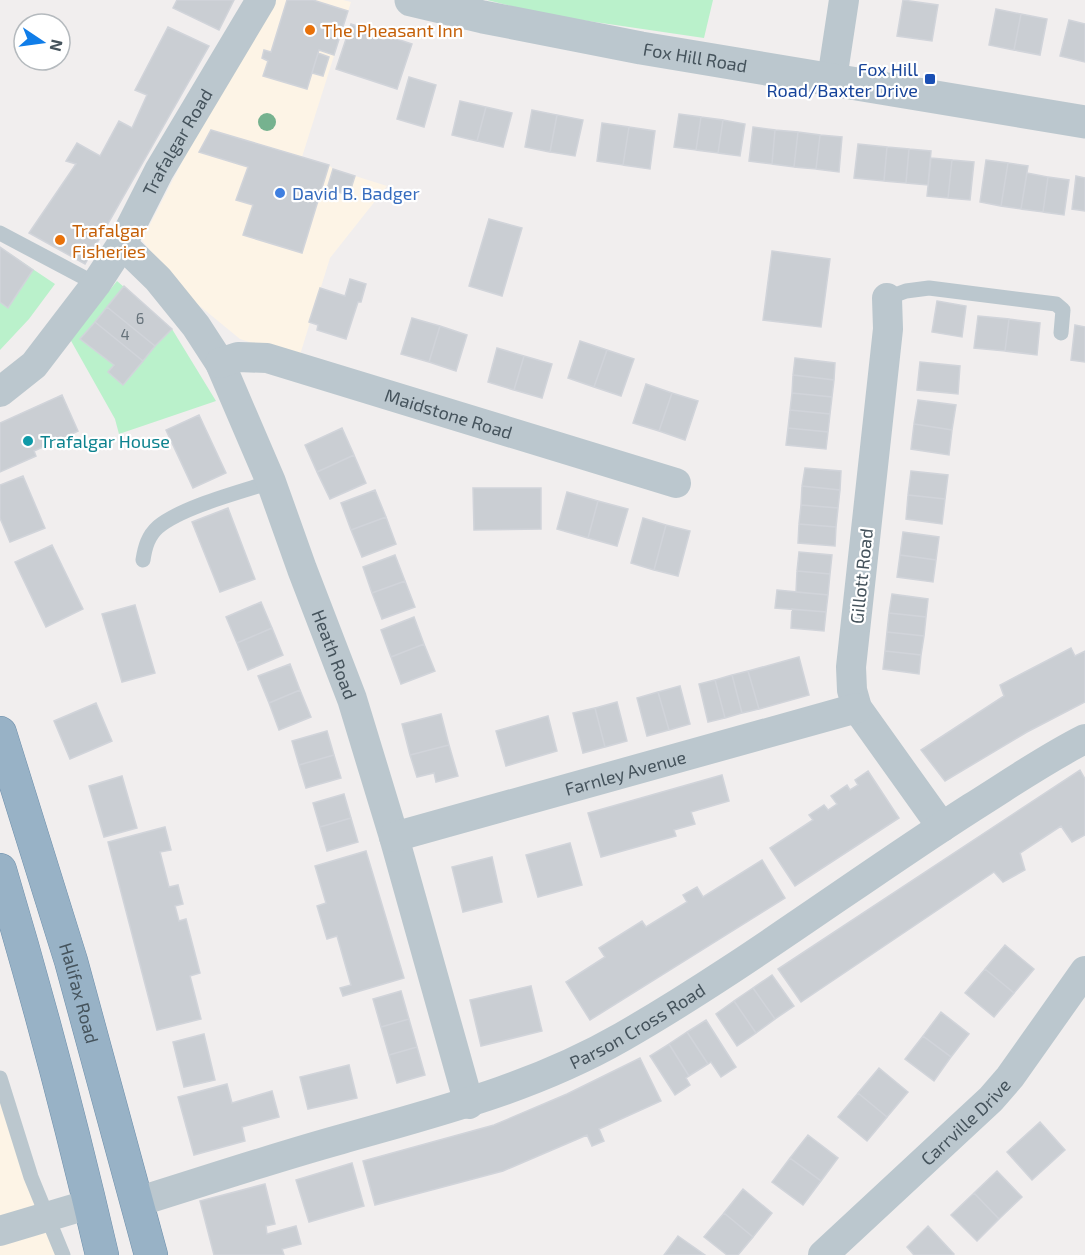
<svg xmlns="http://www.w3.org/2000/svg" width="1085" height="1255" viewBox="0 0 1085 1255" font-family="'Exo 2',sans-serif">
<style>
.commercial{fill:#fdf4e6}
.green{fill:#baf1cb}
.building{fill:#caced3;stroke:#d1d4da;stroke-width:1.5}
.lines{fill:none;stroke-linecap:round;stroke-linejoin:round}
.trunk-casing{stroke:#6e8fab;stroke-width:34}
.service{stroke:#bbc7ce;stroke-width:15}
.minor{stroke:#bbc7ce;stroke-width:30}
.tertiary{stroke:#bbc7ce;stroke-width:33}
.trunk{stroke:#98b2c6;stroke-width:33}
.tree{fill:#76b28f}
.food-dot{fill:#e8710a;stroke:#fff;stroke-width:2}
.transit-dot{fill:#1a4fb4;stroke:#fff;stroke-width:2}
.shop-dot{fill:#3f7fe0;stroke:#fff;stroke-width:2}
.culture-dot{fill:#0f9aa8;stroke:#fff;stroke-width:2}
.labels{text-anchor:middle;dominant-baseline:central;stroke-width:4.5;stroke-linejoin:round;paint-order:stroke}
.number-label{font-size:15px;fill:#66727a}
.food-label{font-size:18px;fill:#c56008;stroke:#fff;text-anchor:start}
.street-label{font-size:18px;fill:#45535c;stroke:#fff}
.transit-label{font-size:18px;fill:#164399;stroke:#fff;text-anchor:end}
.shop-label{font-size:18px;fill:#366cbe;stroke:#fff;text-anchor:start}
.culture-label{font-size:18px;fill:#0d838f;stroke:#fff;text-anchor:start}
</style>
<rect width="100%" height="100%" fill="#f1eeee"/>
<path class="commercial" d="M276 0H343L351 2 302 157 329 165 333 169 387 186 330 258 299 358 240 339 179 289 142 240 200 127Z
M0 1076 57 1255H0Z"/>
<path class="green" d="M487 0H713L704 38 547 15Z
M0 247 55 284 29 319 0 350Z
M117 281 172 329 216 401 119 434 115 419 70 339Z"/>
<path class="building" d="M177 0H234L219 30 173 8Z
M287 0H313L348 11 334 55 319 50 307 89 263 76 268 61 262 58 264 50 271 52Z
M903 0 938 5 932 41 897 36Z
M996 9 1021 14 1014 50 989 45Z
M1021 14 1047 19 1040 55 1014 50Z
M1069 20 1085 24V62L1060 56Z
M351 24 412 44 397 89 336 69Z
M168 27 209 46 85 264 29 233 76 164 66 161 77 143 100 156 119 121 132 128 147 95 135 90Z
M318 53 329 57 323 76 312 73Z
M409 77 436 85 424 127 397 119Z
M460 101 486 107 477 141 452 135Z
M486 107 512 113 503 147 477 141Z
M532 110 557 115 550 152 525 147Z
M679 114 701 117 696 150 674 147Z
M557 115 583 120 575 156 550 152Z
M701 117 723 120 718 153 696 150Z
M723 120 745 124 740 156 718 153Z
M602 123 629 127 623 165 597 161Z
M629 127 655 131 650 169 623 165Z
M753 127 775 130 772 164 749 161Z
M211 130 329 165 302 253 243 235 253 205 236 200 248 167 199 152Z
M775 130 798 132 794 167 772 164Z
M798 132 820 135 816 169 794 167Z
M820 135 842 137 839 172 816 169Z
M858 144 887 147 884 181 854 178Z
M887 147 909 149 906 183 884 181Z
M909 149 931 151 928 185 906 183Z
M931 158 952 160 948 198 927 196Z
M952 160 974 162 970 200 948 198Z
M986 160 1008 163 1001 206 980 202Z
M1008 163 1028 166 1021 209 1001 206Z
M333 169 355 176 349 195 327 189Z
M1027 173 1048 177 1043 212 1021 209Z
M1076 176 1085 178V211L1072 209Z
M1048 177 1069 180 1064 215 1043 212Z
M489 219 522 228 502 296 469 286Z
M0 247 33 270 8 308 0 302Z
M772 251 830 259 821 327 763 320Z
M350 279 366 284 361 302H358L346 339 317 330 318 325 309 322 320 288 345 296Z
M124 286 172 329 155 346 107 307Z
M937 301 966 306 962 337 932 332Z
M107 307 155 346 143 361 95 322Z
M978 316 1009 319 1005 351 974 348Z
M412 318 440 326 429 362 401 354Z
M1009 319 1040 323 1037 355 1005 351Z
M95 322 143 361 123 385 108 372 114 365 80 339Z
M1075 325 1085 327V362L1071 360Z
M440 326 467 335 456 371 429 362Z
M580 341 607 350 594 387 568 378Z
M497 348 524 356 514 390 488 382Z
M607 350 634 359 621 396 594 387Z
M524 356 552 364 542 398 514 390Z
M795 358 835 363 834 380 793 375Z
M920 362 960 366 958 394 917 390Z
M793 375 834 380 832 397 792 393Z
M646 384 672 393 659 431 633 423Z
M672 393 698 401 685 440 659 431Z
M792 393 832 397 830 414 790 410Z
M62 395 78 431 34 451 36 456 0 472V423Z
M918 400 956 405 952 430 914 424Z
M790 410 830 414 828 432 788 428Z
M199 415 226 473 193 488 166 430Z
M914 424 952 430 949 455 911 449Z
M342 428 354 455 317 472 305 445Z
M788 428 828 432 826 449 786 445Z
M354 455 366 483 330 499 317 472Z
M805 468 841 471 840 490 802 486Z
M911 471 948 475 945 499 908 495Z
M23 476 45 528 10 542 0 518V485Z
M802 486 840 490 838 508 801 505Z
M473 488H541V529L474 530Z
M375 490 386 517 351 530 341 503Z
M567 492 598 501 588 538 557 529Z
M908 495 945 499 942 524 906 519Z
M598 501 628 509 617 546 588 538Z
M801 505 838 508 836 527 799 524Z
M228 508 255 579 220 592 192 522Z
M386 517 396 544 362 557 351 530Z
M643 518 666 525 654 570 631 563Z
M799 524 836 527 835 546 798 543Z
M666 525 690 531 678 576 654 570Z
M903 532 939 537 936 560 900 555Z
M52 545 83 609 46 627 15 562Z
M799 552 832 555 830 574 797 571Z
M395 555 405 581 372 593 363 567Z
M900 555 936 560 933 582 897 577Z
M797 571 830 574 828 595 796 592Z
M405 581 415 607 382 619 372 593Z
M777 590 828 595 826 612 775 608Z
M892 594 928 599 926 617 889 613Z
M261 602 272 628 237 643 226 617Z
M135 605 155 673 122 682 102 614Z
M792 609 826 612 824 631 791 628Z
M889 613 926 617 924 636 887 632Z
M414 617 424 644 391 657 381 630Z
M272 628 283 655 248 670 237 643Z
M887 632 924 636 921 655 885 651Z
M424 644 435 671 401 684 391 657Z
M1071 648 1075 656 1085 651V702L1027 732 945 781 921 750 1004 696 1000 685Z
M885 651 921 655 919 674 883 669Z
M799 657 809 695 759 709 748 671Z
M290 664 300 690 269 703 258 676Z
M748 671 759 709 742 713 732 675Z
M732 675 742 713 725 718 715 680Z
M715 680 725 718 708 722 699 684Z
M680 686 690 724 669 730 658 692Z
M300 690 311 717 279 730 269 703Z
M658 692 669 730 647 736 637 698Z
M617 702 627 741 605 747 595 708Z
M96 703 112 741 70 759 54 721Z
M595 708 605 747 583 753 573 713Z
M441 714 449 745 410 755 402 724Z
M548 716 557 751 506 766 496 731Z
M327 731 334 755 299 765 292 741Z
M449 745 458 776 436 782 434 773 417 777 410 755Z
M334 755 341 778 306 788 299 765Z
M1080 770 1085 779V835L1072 842 1061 826 1020 853 1025 870 1003 882 994 872 801 1002 778 969Z
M868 771 899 818 795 886 770 848 813 820 809 815 824 805 828 810 837 804 831 796 847 785 850 790 858 785 855 780Z
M722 775 729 801 691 812 695 824 674 830 676 836 601 857 588 813Z
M122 776 137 828 104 837 89 786Z
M344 794 351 818 320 827 313 803Z
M351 818 358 842 327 851 320 827Z
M165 827 171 850 160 852 169 887 178 885 183 904 175 906 179 921 186 919 200 973 190 976 201 1019 157 1030 108 842Z
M570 843 582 885 538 897 526 855Z
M366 851 404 978 343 996 340 988 351 985 337 936 327 939 317 906 326 903 315 866Z
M492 857 502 902 463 912 452 867Z
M762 860 785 898 590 1020 566 982 605 957 599 948 642 921 646 927 687 902 683 895 697 887 703 897Z
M1005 945 1034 969 1014 993 985 969Z
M985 969 1014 993 994 1017 965 993Z
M772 975 794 1006 775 1019 753 988Z
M531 986 542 1031 481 1046 470 1000Z
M753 988 775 1019 756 1033 734 1001Z
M401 991 409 1019 381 1027 373 999Z
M734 1001 756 1033 737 1046 716 1014Z
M941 1012 969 1034 951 1057 923 1036Z
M409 1019 417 1047 389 1055 381 1027Z
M706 1020 736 1067 721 1077 711 1062 708 1064 687 1032Z
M687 1032 708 1064 689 1076 669 1044Z
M204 1034 215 1080 184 1087 173 1042Z
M923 1036 951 1057 934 1081 905 1059Z
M669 1044 689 1076 686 1078 690 1085 675 1095 650 1056Z
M417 1047 425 1075 397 1083 389 1055Z
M640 1058 661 1101 599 1129 604 1141 592 1146 587 1135 503 1171 375 1205 363 1161 494 1125 567 1094Z
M349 1065 357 1098 308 1109 300 1077Z
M879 1068 908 1092 887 1117 858 1093Z
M227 1084 232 1103 272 1091 279 1117 242 1127 245 1141 194 1155 178 1097Z
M858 1093 887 1117 867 1141 838 1117Z
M1040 1122 1065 1150 1032 1180 1007 1152Z
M808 1135 838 1158 821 1181 790 1158Z
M790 1158 821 1181 803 1205 772 1182Z
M352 1163 364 1206 309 1222 296 1180Z
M997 1171 1022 1197 999 1219 974 1193Z
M265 1184 275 1224 266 1226 267 1234 296 1226 301 1244 282 1249 284 1255H214L200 1201Z
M743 1189 772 1213 753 1237 724 1213Z
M974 1193 999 1219 977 1241 951 1215Z
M724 1213 753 1237 738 1255H727L704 1237Z
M928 1226 954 1254 952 1255H914L907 1247Z
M678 1236 705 1255H664Z"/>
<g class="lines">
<defs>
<g id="trunk">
<path id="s8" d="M0 733 71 961 151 1255"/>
<path d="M0 870C38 997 72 1126 102 1255"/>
</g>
</defs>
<use href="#trunk" class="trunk-casing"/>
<path class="service" d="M0 233 96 284
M887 298 906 291 929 288 1056 304 1063 310 1061 333
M143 560C145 547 148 536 158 527 182 507 240 492 271 482
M0 1078 31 1177 63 1255"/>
<g class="minor">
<path d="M832 79 844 0"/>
<path id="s1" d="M122 244 158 279 196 326 220 363 271 482 302 569 352 699 394 837 469 1104"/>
<path d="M887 298 888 329 851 667 852 690 857 708 942 827"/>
<path id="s2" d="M220 363 238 357 267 358 676 483"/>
<path id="s3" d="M0 392 34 365 96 284 122 244 159 171 261 0"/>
<path id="s4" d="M394 837 857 708"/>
<path id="s5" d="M137 1202C205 1181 273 1158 342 1139 440 1111 533 1088 622 1037 742 968 854 883 971 808 1008 785 1045 759 1085 739"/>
<path d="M0 1231 90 1204"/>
<path id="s6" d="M823 1255 991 1099 1010 1077 1085 971"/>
</g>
<path class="tertiary" id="s7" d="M411 0 483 17 641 48 1085 122"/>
<use href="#trunk" class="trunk"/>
</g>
<circle class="tree" cx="267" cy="122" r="9"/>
<g class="food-dot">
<circle cx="310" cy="30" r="6"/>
<circle cx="60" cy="240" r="6"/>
</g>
<rect class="transit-dot" x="924" y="73" width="12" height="12" rx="3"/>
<circle class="shop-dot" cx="280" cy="193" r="6"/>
<circle class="culture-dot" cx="28" cy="441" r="6"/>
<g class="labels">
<g class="number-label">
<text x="140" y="318">6</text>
<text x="125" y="334">4</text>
</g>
<g class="food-label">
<text x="322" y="30">The Pheasant Inn</text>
<text x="72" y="230">Trafalgar<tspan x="72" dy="21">Fisheries</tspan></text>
</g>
<g class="street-label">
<text stroke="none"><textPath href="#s7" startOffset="290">Fox Hill Road</textPath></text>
<text stroke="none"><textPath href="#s3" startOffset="309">Trafalgar Road</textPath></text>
<text stroke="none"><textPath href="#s2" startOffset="238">Maidstone Road</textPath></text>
<text transform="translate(861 576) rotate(-84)">Gillott Road</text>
<text stroke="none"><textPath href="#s1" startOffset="468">Heath Road</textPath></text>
<text stroke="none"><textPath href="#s4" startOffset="240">Farnley Avenue</textPath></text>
<text stroke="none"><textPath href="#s8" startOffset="272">Halifax Road</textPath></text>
<text stroke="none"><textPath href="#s5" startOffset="532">Parson Cross Road</textPath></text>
<text stroke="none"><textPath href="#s6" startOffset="195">Carrville Drive</textPath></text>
</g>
<g class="transit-label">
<text x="918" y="69">Fox Hill<tspan x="918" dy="21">Road/Baxter Drive</tspan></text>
</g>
<g class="shop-label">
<text x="292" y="193">David B. Badger</text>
</g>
<g class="culture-label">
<text x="40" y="441">Trafalgar House</text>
</g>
</g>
<g transform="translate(42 42) rotate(103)"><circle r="28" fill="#ffffff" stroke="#b5babe" stroke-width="1.5"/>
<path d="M0-4.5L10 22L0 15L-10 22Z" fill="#107de8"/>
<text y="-9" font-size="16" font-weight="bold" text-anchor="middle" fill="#45535c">N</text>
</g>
</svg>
